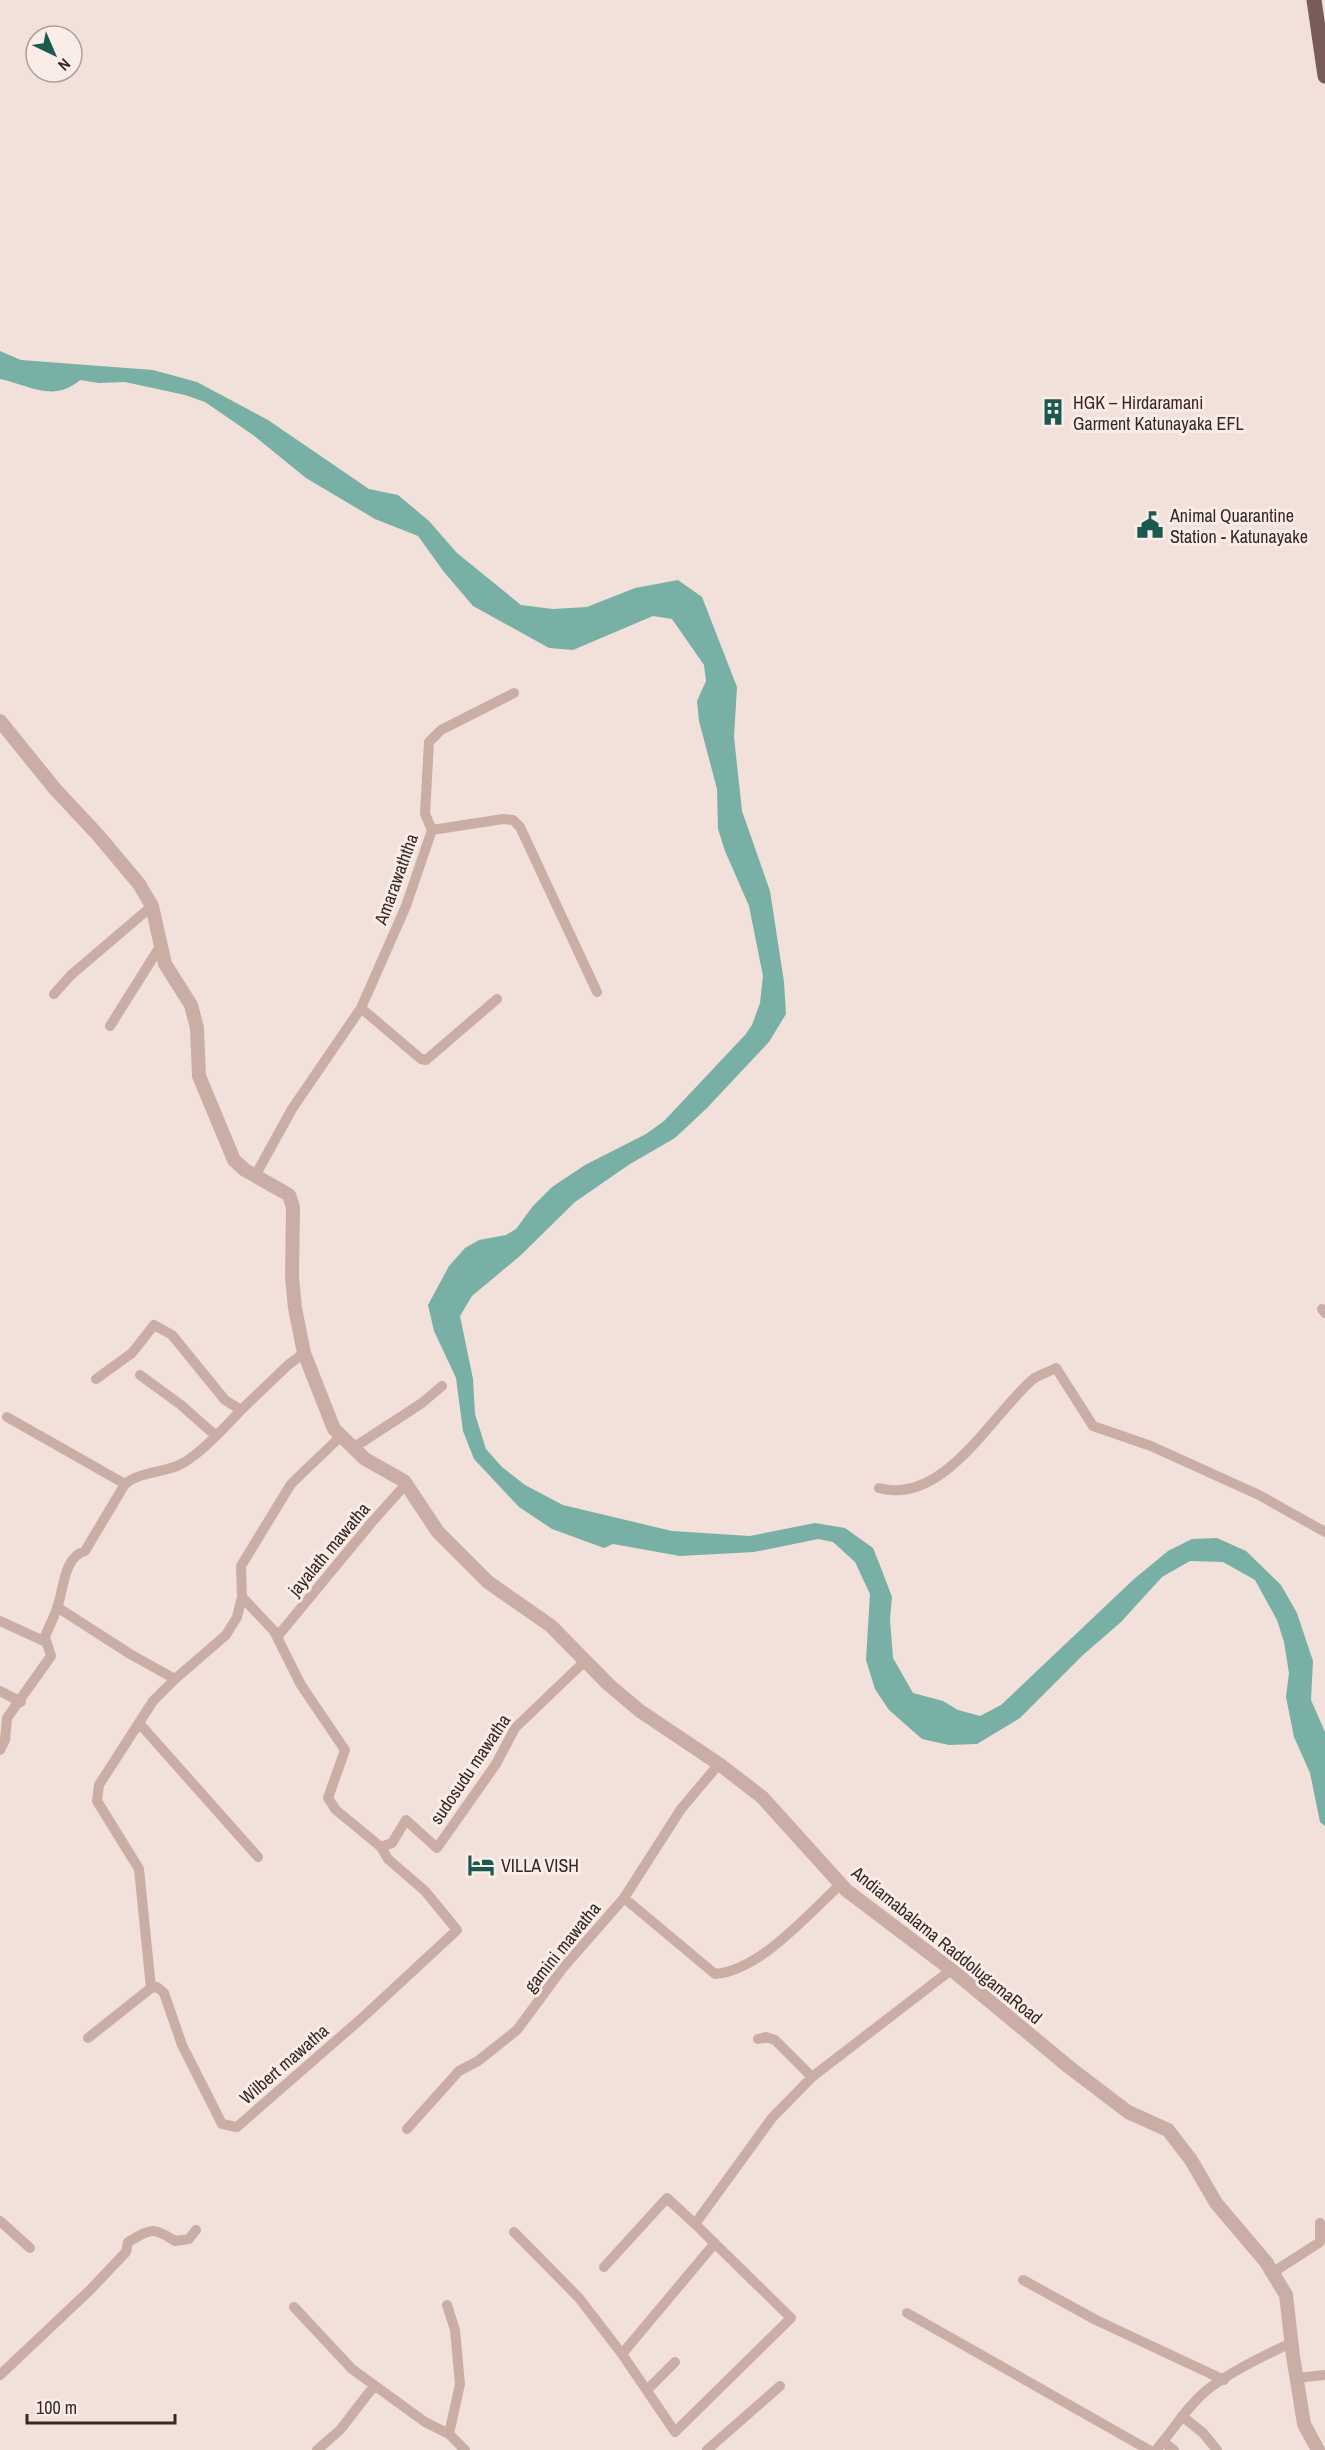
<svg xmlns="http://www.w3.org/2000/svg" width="1325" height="2450" viewBox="0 0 1325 2450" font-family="'Archivo Narrow',sans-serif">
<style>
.water{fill:#78b0a5}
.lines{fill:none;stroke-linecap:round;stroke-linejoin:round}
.minor{stroke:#caaea6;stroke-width:10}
.tertiary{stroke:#caaea6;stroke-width:14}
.primary{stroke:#795b57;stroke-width:15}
.labels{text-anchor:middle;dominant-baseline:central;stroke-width:6;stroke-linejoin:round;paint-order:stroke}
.poi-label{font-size:18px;fill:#362827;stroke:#faece6;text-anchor:start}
.street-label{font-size:18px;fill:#362827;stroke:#faece6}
</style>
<rect width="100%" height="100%" fill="#f2e1da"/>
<path class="water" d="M0 351 21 360 153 370 197 382 268 420 369 489 398 495 429 521 457 553 521 605 553 609 587 607 635 588 678 580 702 597 737 687 734 737 742 811 770 891 784 982 786 1014 769 1042 707 1108 675 1138 630 1164 575 1202 521 1255 472 1296 460 1316 473 1379 475 1414 486 1449 502 1467 525 1485 563 1505 672 1531 750 1536 815 1523 845 1528 873 1548 881 1568 892 1597 890 1619 893 1658 913 1693 943 1701 958 1710 980 1716 1001 1705 1134 1579 1168 1551 1192 1539 1217 1538 1246 1551 1281 1585 1297 1613 1313 1661 1311 1700 1325 1732V1826L1320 1822 1310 1773 1294 1737 1286 1697 1289 1673 1284 1642 1277 1620 1255 1580 1223 1562 1190 1561 1162 1577 1121 1622 1083 1655 1020 1718 977 1744 949 1745 922 1739 889 1710 875 1689 866 1660 870 1594 855 1562 833 1542 818 1539 754 1552 680 1556 613 1544 604 1548 552 1529 519 1507 474 1459 463 1431 456 1378 434 1331 428 1305 449 1266 465 1248 479 1240 506 1235 516 1229 533 1206 552 1187 585 1165 646 1134 664 1121 745 1035 752 1025 760 1003 763 976 749 906 725 851 718 829 717 789 699 721 697 701 706 681 704 665 672 619 653 616 573 650 549 648 473 606 444 572 418 536 375 519 306 478 253 435 205 402 185 395 125 382 99 383 80 380C54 403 28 385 0 379Z"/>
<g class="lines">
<path class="minor" d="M432 830 425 814 429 742 441 730 514 693
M54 994 71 975 152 906
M361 1008 421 1059 426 1060 497 999
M110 1026 161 945
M255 1176 292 1109 361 1008 406 906 432 830 503 819 513 820 520 827 597 992
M1322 1309 1325 1313
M140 1375 181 1405 216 1436
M96 1379 132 1353 154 1325 172 1335 225 1400 241 1410 288 1365 304 1353
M7 1417 125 1484
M353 1448 422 1403 442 1386
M879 1488C943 1506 991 1416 1032 1380 1038 1375 1049 1372 1056 1368L1093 1426 1151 1446 1259 1495 1325 1532
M242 1597 274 1631 301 1685 345 1750 328 1798 336 1810 381 1847 392 1843 406 1820 437 1848 496 1764 515 1728 585 1661
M57 1607 130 1654 175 1679
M0 1621 46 1642
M277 1637 372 1522 406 1484
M0 1691 21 1702
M139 1723 258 1857
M0 1750 5 1740 7 1718 51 1656 45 1637C49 1626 55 1616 58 1605 64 1587 64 1557 85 1551L125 1484C140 1472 159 1473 177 1466 197 1458 226 1426 241 1410
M624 1898 715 1974C761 1970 808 1914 841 1884
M151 1988 139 1869 97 1801 99 1785 153 1701 175 1679 226 1635 237 1617 242 1597 241 1566 291 1484 341 1436
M88 2038 151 1988 157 1987 164 1993 182 2045 222 2124 237 2127 362 2018 457 1930 425 1891 388 1859 381 1847
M758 2039 766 2037 775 2040 812 2077
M407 2129 459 2071 478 2061 517 2030 562 1969 624 1898 681 1809 719 1764
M0 2221 30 2248
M514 2232 579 2298 622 2354 675 2432 791 2318 695 2224 772 2118 812 2077 951 1970
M604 2267 667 2198 695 2224
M1272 2273 1320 2242V2223
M1023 2280 1096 2320 1224 2380
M447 2305 455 2330 460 2384 449 2434
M294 2307 352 2369 425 2422 449 2434 465 2450
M907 2313 1149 2450
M622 2354 715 2243
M0 2375 91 2289 126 2252 128 2242C151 2229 152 2226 175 2241L189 2239 196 2230
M1296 2378 1325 2375
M647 2390 675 2362
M1182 2416 1203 2433 1217 2450
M1163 2442 1174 2450
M317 2450 340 2430 374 2386
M707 2450 780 2386
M1156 2450C1173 2431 1186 2407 1207 2390 1227 2374 1267 2354 1291 2343"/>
<path class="tertiary" d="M0 721 55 789 98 835 139 884 152 906 165 964 191 1005 197 1028 199 1076 234 1160 245 1170 289 1195 293 1207 292 1277 295 1308 304 1353 334 1429 365 1459 404 1481 438 1532 488 1582 551 1626 609 1685 640 1711 719 1764 762 1797 846 1890 957 1974 1069 2067 1128 2112 1168 2130 1191 2160 1216 2203 1266 2262 1286 2295 1293 2356 1304 2424 1318 2450"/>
<path class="primary" d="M1314 0 1325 76"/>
</g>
<defs>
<symbol id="building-bare" viewBox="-9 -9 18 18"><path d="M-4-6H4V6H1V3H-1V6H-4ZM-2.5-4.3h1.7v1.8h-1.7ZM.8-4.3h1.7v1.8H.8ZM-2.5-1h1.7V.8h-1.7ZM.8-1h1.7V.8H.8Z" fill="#1b594e" stroke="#faece6" stroke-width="2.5" paint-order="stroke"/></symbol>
<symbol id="civic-bare" viewBox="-9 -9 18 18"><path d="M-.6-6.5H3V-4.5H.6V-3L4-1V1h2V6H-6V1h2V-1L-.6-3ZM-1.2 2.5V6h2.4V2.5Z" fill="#1b594e" stroke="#faece6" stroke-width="2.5" paint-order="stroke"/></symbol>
<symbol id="hotel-bare" viewBox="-9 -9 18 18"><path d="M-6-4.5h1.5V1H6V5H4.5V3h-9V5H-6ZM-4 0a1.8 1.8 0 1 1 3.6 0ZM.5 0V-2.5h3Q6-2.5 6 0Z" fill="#1b594e" stroke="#faece6" stroke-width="2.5" paint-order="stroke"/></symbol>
</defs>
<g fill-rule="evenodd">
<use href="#building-bare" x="1034" y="393" width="38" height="38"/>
<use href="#civic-bare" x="1131" y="506" width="38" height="38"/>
<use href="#hotel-bare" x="462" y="1846" width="38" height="38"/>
</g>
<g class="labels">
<g class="poi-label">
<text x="1073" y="402">HGK – Hirdaramani<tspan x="1073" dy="21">Garment Katunayaka EFL</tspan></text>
<text x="1170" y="515">Animal Quarantine<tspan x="1170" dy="21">Station - Katunayake</tspan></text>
<text x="501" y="1865">VILLA VISH</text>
</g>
<g class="street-label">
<text transform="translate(396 879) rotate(-70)">Amarawaththa</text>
<text transform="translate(329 1549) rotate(-50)">jayalath mawatha</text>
<text transform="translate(470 1769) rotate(-56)">sudosudu mawatha</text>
<text transform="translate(947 1945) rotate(39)">Andiamabalama RaddolugamaRoad</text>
<text transform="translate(562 1947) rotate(-51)">gamini mawatha</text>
<text transform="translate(284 2064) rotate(-41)">Wilbert mawatha</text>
</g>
</g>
<g transform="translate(54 54) rotate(136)"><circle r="28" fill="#faece6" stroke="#ac9e9a" stroke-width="1.5"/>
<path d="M0-4.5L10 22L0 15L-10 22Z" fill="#1b594e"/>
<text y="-9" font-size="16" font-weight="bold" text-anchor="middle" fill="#362827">N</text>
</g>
<path d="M27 2414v9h148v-9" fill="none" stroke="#362827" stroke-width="3"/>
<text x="36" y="2414" font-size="18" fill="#362827" stroke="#faece6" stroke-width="4.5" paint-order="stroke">100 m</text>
</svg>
